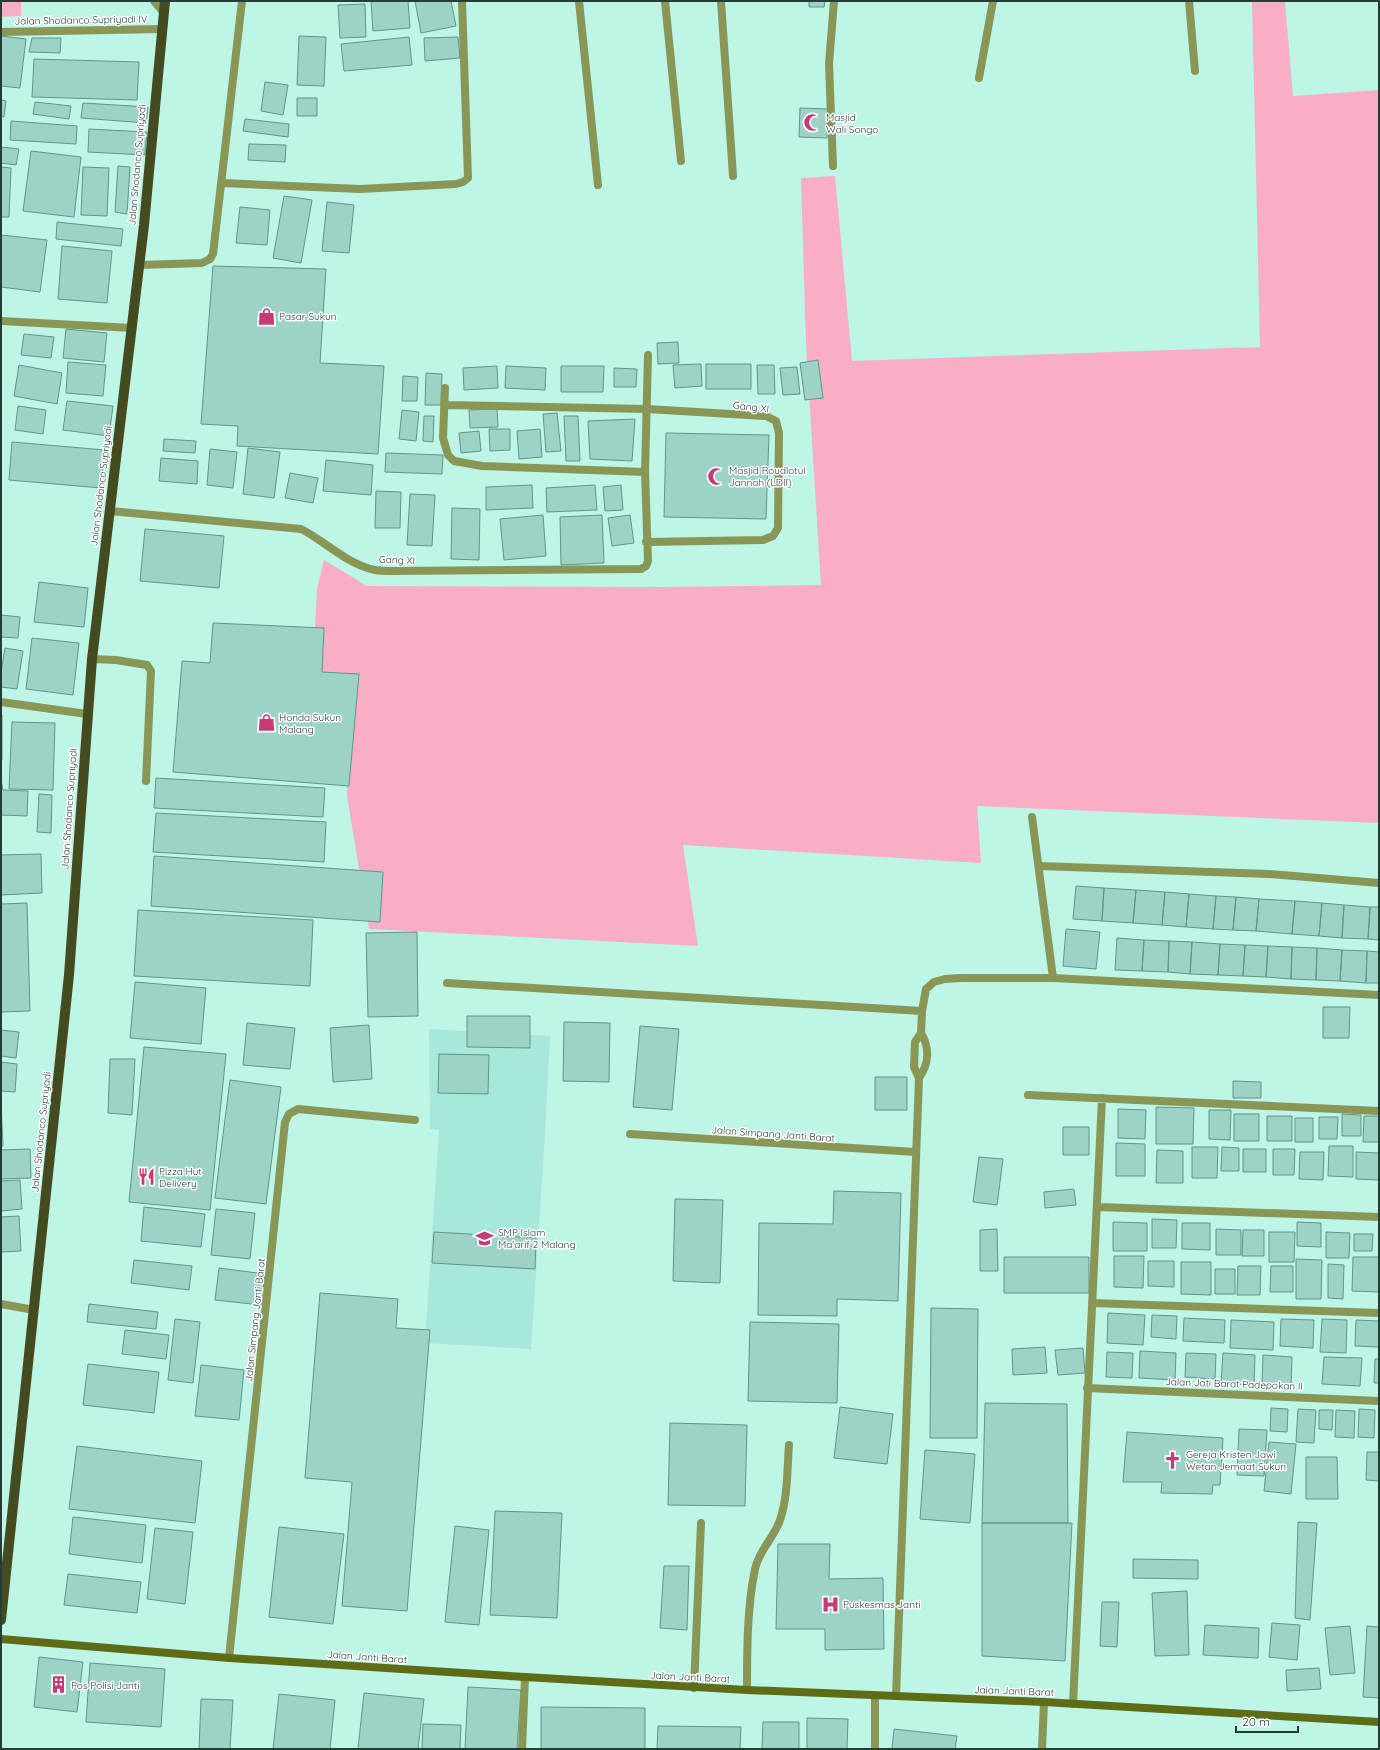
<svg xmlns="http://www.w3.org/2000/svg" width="1380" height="1750" viewBox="0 0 1380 1750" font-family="Quicksand,sans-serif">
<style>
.built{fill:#a8e8da}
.green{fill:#f9aec6}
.building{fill:#9cd3c6;stroke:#609589}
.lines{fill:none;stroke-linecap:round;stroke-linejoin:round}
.lane{stroke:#899655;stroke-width:8}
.street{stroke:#899655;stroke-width:8}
.secondary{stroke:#5f6c16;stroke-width:8}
.primary{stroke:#444c1f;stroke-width:10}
.labels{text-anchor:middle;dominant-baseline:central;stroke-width:3;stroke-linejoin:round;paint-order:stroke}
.street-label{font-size:10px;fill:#263d37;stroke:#fff}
.poi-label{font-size:10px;fill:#263d37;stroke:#fff;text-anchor:start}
</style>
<rect width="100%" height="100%" fill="#bdf5e7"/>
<path class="built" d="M429 1029 550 1036 545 1134 531 1349 425 1343 439 1130 430 1129Z"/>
<path class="green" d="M1 1H21V16L1 17Z
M1252 1H1285L1293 96 1379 90V823L977 806 981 863 683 845 698 946 369 929 347 796 349 691 313 668 317 589 324 560 367 586 661 587 821 585 806 344 801 178 835 176 852 361 1260 347Z"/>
<path class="building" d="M371 1H408L410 28 373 31Z
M415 1H451L456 26 421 33Z
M809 1H825L824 7H809Z
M365 4 366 37 340 38 338 5Z
M1 36 26 39 20 88 1 86Z
M299 36 326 37 324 86 297 85Z
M409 37 412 65 344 71 341 44Z
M458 37 460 58 425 61 424 38Z
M32 38H61L60 53 29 52Z
M34 59 139 62 137 100 32 97Z
M265 82 288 85 283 115 261 111Z
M297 98H317V116H297Z
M1 100 6 101 4 117 1 116Z
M35 102 71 106 69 119 33 114Z
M83 103 148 107 146 123 81 118Z
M800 108 828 109 827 138 799 137Z
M245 119 289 124 288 137 243 131Z
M11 121 77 126 76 144 10 140Z
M89 129 147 132 145 155 88 152Z
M249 144 286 145 285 162 248 160Z
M1 147 19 149 16 165 1 163Z
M31 151 81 157 74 217 23 211Z
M118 166 130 167 127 214 115 212Z
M1 167 11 168 9 217H1Z
M83 167 109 168 107 216 81 215Z
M284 196 312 200 301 263 273 258Z
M327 202 354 205 349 253 322 251Z
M240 207 270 210 267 245 236 243Z
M57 222 123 229 121 246 56 239Z
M1 235 47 240 40 292 1 287Z
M62 246 112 251 107 303 58 299Z
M213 266 326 269 320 363 384 366 378 454 237 446 238 426 201 424Z
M66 329 107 333 104 362 63 358Z
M24 334 54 337 51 358 21 355Z
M678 342 679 363 658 364 657 343Z
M818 360 823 398 805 400 800 363Z
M68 362 106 365 103 396 66 393Z
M701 364 702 386 675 388 673 365Z
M706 364H751V389H706Z
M19 365 62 373 57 404 14 396Z
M757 365H774L775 394H758Z
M497 366 498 388 464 390 463 368Z
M506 366 546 368 545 390 505 388Z
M561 366H604L603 392H561Z
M797 367 800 394 783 395 780 368Z
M614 368 637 369 636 387H614Z
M426 373 442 374 441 405H425Z
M403 376 418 377 417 401H402Z
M67 401 113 406 109 436 63 430Z
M18 406 46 410 43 434 15 430Z
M497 409 498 427 470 428 469 410Z
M402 410 419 412 416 441 399 439Z
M557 413 561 451 546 452 543 414Z
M424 416H434L433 442 423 441Z
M564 416H578L580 461H566Z
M635 419 632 461 590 459 588 421Z
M489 429H510V450L490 451Z
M540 429 542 457 519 459 517 431Z
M479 431 481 451 461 453 459 433Z
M666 433 769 435 766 519 664 517Z
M164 439 196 441 195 453 163 451Z
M12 442 105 450 101 488 9 480Z
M248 448 280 452 274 498 243 494Z
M210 449 237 452 233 488 207 485Z
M386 453 443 455 442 474 385 472Z
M161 458 198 461 197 484 159 481Z
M326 460 373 465 371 495 323 491Z
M290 473 318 478 313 503 285 498Z
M532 485 533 508 486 510V487Z
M595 485 597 510 547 512 546 488Z
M621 485 623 510 605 511 603 487Z
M376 491 401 492 400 528H375Z
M410 494 435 495 432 546 407 545Z
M452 508 480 509 479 560 451 559Z
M543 515 546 556 504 560 500 519Z
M602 515 604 563 561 565 560 517Z
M630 515 634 543 612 546 608 518Z
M145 529 224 536 219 588 140 581Z
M39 582 88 588 84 627 34 622Z
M1 615 20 617 18 638 1 637Z
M213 623 324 628 322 672 359 674 349 786 173 772 182 661 210 663Z
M32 638 79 643 73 695 26 689Z
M5 648 23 651 17 689 1 687V672Z
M1 714 2 715V760H1Z
M12 722 55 723 53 790 9 789Z
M156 778 325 788 323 817 154 808Z
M1 780 3 790 28 791 27 816 1 815Z
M39 794 52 795 51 833 37 832Z
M156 813 326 822 324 862 153 852Z
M41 854 42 893 1 895V855Z
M154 856 383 872 380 922 151 906Z
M1076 886 1104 888 1102 921 1073 919Z
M1104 888 1136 890 1133 923 1102 921Z
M1136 890 1165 892 1162 925 1133 923Z
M1165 892 1189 894 1186 927 1162 925Z
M1189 894 1216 896 1213 929 1186 927Z
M1216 896 1236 897 1233 930 1213 929Z
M1236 897 1259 899 1256 931 1233 930Z
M1259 899 1295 901 1292 934 1256 931Z
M1295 901 1322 903 1319 936 1292 934Z
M27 903 30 1011 1 1012V904Z
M1322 903 1344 905 1342 938 1319 936Z
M1344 905 1370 907 1368 939 1342 938Z
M1370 907H1379V940L1368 939Z
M138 910 313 920 310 986 134 976Z
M1066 929 1100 932 1096 969 1063 966Z
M417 932 418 1016 368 1017 366 933Z
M1117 938 1144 940 1142 971 1115 970Z
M1144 940 1169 941 1168 972 1142 971Z
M1169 941 1192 942 1190 974 1168 972Z
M1192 942 1220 944 1218 975 1190 974Z
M1220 944 1245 945 1243 976 1218 975Z
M1245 945 1268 946 1266 977 1243 976Z
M1268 946 1292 947 1291 979 1266 977Z
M1292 947 1317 948 1316 980 1291 979Z
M1317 948 1342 950 1340 981 1316 980Z
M1342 950 1367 951 1366 983 1340 981Z
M1367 951 1379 952V983H1366Z
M135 982 206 988 201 1044 130 1038Z
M1323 1007H1350L1349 1038H1323Z
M467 1016H530V1048L467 1047Z
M564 1022 610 1023 609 1082 563 1081Z
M247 1023 295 1028 290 1069 243 1065Z
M369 1025 372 1079 333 1082 330 1028Z
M640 1026 679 1029 672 1110 633 1107Z
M1 1030 19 1032 16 1058 1 1056Z
M144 1047 226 1054 210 1210 129 1202Z
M439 1054 489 1055 488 1094 438 1093Z
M110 1059H135L132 1115 108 1113Z
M1 1062 17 1064 15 1092 1 1091Z
M875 1077H907V1110H875Z
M230 1080 281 1087 266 1204 215 1198Z
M1233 1081 1261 1082V1098H1233Z
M1 1104 3 1146H1Z
M1156 1107 1194 1108 1193 1144H1156Z
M1118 1109 1146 1110 1145 1139 1118 1138Z
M1209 1110H1231L1230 1140 1209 1139Z
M1234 1114H1259V1141H1234Z
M1342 1114 1361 1115V1136H1342Z
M1267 1116H1292V1141H1267Z
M1364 1116H1379V1142H1363Z
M1319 1117H1338L1337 1139H1319Z
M1295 1118H1313V1142H1295Z
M1063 1127H1089V1155H1063Z
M1116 1143 1145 1144V1176H1116Z
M1329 1146H1353V1177L1328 1176Z
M1192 1147H1218L1217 1178H1192Z
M1222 1147 1239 1148V1171H1221Z
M30 1149 31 1178 1 1179V1150Z
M1243 1149H1266V1172H1243Z
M1273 1149H1295L1294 1175H1273Z
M1157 1150 1183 1151V1183H1156Z
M1300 1152H1324L1323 1180 1299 1179Z
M1356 1152 1379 1153V1180L1356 1179Z
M979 1157 1003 1159 997 1205 973 1202Z
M20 1180 22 1209 1 1211V1181Z
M1074 1189 1076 1205 1045 1208 1044 1192Z
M834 1191 901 1193 898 1301 837 1299V1316L758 1315 759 1223 833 1224Z
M675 1199 723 1200 720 1283 673 1281Z
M144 1207 205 1214 201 1247 141 1241Z
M216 1209 255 1213 250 1259 211 1255Z
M19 1216 21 1251 1 1252V1217Z
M1152 1219 1177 1220 1176 1248H1152Z
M1113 1222 1147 1223V1251H1113Z
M1297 1222 1321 1223V1247L1297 1246Z
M1182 1223H1210V1250L1182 1249Z
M997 1229 998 1271H980V1230Z
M1216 1229 1241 1230V1255H1216Z
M1243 1230H1264V1256H1242Z
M434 1232 536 1238 535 1269 432 1263Z
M1269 1232H1295L1294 1262H1269Z
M1326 1232 1350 1233 1349 1258H1326Z
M1354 1234H1373L1372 1251H1354Z
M1114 1256H1144L1143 1288 1114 1287Z
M1004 1257H1089V1293H1004Z
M1353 1257H1379V1292L1352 1291Z
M1296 1259 1322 1260 1321 1299H1296Z
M134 1260 192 1266 189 1290 131 1283Z
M1148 1261H1174V1287L1148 1286Z
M1181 1262H1211V1295L1181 1294Z
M1328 1264 1344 1265 1343 1299 1328 1298Z
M1238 1266H1261L1260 1295H1237Z
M1271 1266H1293V1292H1270Z
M219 1268 265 1274 261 1305 215 1300Z
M1215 1269H1235V1294H1215Z
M320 1293 398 1299 396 1328 430 1330 407 1611 342 1606 352 1482 305 1478Z
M89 1304 158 1312 156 1329 87 1322Z
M931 1308 978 1309 977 1438H930Z
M1108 1313 1145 1315 1143 1345 1107 1343Z
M1152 1315 1177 1316 1176 1339 1151 1337Z
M1184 1318 1225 1320 1224 1343 1183 1341Z
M175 1319 200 1322 193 1383 168 1380Z
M1281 1319 1314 1320 1313 1348 1280 1346Z
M1322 1319 1347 1320 1346 1353 1320 1352Z
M1231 1320 1274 1322 1273 1350 1230 1348Z
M1356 1320 1379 1321V1347L1355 1346Z
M750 1322 839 1324 837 1403 748 1401Z
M125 1330 169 1335 166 1359 122 1354Z
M1045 1347 1047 1373 1013 1375 1012 1349Z
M1083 1348 1085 1373 1058 1375 1055 1350Z
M1140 1351 1176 1353 1175 1380 1139 1378Z
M1107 1352 1133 1353 1132 1378 1106 1377Z
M1186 1353 1216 1354 1215 1379 1185 1377Z
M1223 1353 1255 1355 1254 1385 1221 1383Z
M1263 1355 1292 1357 1291 1385 1262 1384Z
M1324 1357 1362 1358 1360 1386 1322 1384Z
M1375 1359H1379V1383H1374Z
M88 1364 159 1372 154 1413 83 1405Z
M201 1365 244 1370 239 1420 195 1416Z
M985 1403 1067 1404 1068 1523H982Z
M840 1407 893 1414 887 1464 834 1458Z
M1271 1408 1288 1409 1287 1432 1270 1431Z
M1298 1409 1316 1410 1314 1443 1296 1442Z
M1359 1409 1375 1410 1374 1438 1358 1437Z
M1319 1410H1333L1332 1430 1319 1429Z
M1336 1410 1355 1411 1354 1438 1335 1437Z
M670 1423 747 1425 745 1506 668 1505Z
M1239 1429 1267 1430 1264 1476 1237 1475Z
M1127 1432 1223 1438 1220 1485H1213L1212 1494 1161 1493 1162 1482H1123Z
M1269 1442 1296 1444 1291 1494 1264 1491Z
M77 1446 202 1461 195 1523 69 1509Z
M925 1450 975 1454 970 1523 920 1519Z
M1367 1452H1379V1481L1366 1480Z
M1306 1457H1337L1338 1499H1306Z
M495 1511 562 1513 557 1618 490 1615Z
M73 1517 146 1525 142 1563 69 1554Z
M1298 1522 1317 1523 1310 1620 1295 1618Z
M982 1523H1072L1065 1661 982 1656Z
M455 1526 489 1530 479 1625 445 1622Z
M279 1527 344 1534 333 1624 269 1617Z
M155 1528 193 1532 185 1604 147 1599Z
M778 1544H830L829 1579 883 1578 884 1649 825 1650V1629H776Z
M1133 1559 1198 1560V1579L1133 1578Z
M664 1566H689L687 1630 660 1628Z
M68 1574 141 1582 137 1613 64 1605Z
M1187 1591 1189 1655 1155 1656 1152 1593Z
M1102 1602H1119L1117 1647 1100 1646Z
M1272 1623 1300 1625 1297 1660 1269 1657Z
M1205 1625 1259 1628 1258 1658 1203 1655Z
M1350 1626 1355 1673 1330 1675 1325 1628Z
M1367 1626 1379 1627V1698L1363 1697Z
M39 1657 83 1662 77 1712 34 1707Z
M90 1663 165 1669 161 1727 86 1722Z
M1319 1668 1321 1689 1287 1691 1286 1670Z
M468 1687 521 1690 517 1749H465Z
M364 1693 424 1699 418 1749H358Z
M279 1694 335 1700 330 1749H273Z
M201 1699 233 1700 230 1749H199Z
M541 1707 645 1708V1749H541Z
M807 1718 848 1719 847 1749H807Z
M763 1722H799V1749H762Z
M423 1724 461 1725 460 1749H422Z
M658 1726 741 1727 740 1749H657Z
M894 1729 957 1736 955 1749H892Z"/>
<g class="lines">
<path class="lane" d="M154 1 164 13
M139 265 202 263 210 259
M92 659 116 660 147 665 151 671 146 781
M694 1688 701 1523
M747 1690C747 1650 747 1608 755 1569 759 1550 774 1538 780 1520 788 1497 787 1470 789 1445"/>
<path class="street" d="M579 1 598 185
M665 1 681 161
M721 1 733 176
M1189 1 1195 71
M1 32 162 29
M979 78 993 1
M833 166 829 64 834 1
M222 183 360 189 456 184 463 182 468 178 462 1
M210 259 213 254 242 1
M1 321 132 328
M445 388 443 438 448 455 454 461 482 466 645 472
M445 405 647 409 766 416 776 421 779 433 778 528 773 536 763 540 646 542
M110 511 301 529C325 541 348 565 375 570 381 571 388 571 394 571L641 569 646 566 648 561 645 472 648 355
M1 702 87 714
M1032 817 1053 978
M1039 866 1269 874 1379 883
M447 983 922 1011
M919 1078C929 1064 930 1048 921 1033
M1028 1095 1379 1111
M630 1134 915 1152
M1098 1207 1379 1217
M1092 1303 1379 1313
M1 1304 34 1310
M1087 1388 1379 1401
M229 1658 285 1122 289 1114 298 1109 415 1120
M896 1696 919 1078 914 1067 915 1042 921 1033 922 1011 926 989 934 982 945 979 961 978H1053L1379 995
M1073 1704 1102 1098
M522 1749 525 1677
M875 1749V1696
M1042 1749 1044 1702"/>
<path class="secondary" d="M1 1639 229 1658 525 1677 747 1690 1044 1702 1379 1722"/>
<path class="primary" d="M1 1620 69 975 92 659 144 225 165 1"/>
</g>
<defs>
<symbol id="mosque-bare" viewBox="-9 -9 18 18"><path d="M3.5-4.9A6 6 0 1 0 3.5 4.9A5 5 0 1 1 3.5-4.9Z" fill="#c43b75" stroke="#fff" stroke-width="2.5" paint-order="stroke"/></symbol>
<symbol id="shop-bare" viewBox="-9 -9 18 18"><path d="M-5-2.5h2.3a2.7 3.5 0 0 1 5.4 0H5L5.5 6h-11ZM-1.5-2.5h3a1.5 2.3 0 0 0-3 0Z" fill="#c43b75" stroke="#fff" stroke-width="2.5" paint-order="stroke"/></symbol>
<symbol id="restaurant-bare" viewBox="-9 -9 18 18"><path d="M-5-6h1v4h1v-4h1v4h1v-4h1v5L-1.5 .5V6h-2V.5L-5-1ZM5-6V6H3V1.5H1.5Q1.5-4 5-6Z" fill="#c43b75" stroke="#fff" stroke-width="2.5" paint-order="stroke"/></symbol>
<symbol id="school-bare" viewBox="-9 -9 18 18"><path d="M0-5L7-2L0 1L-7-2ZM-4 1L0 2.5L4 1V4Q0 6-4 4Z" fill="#c43b75" stroke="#fff" stroke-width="2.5" paint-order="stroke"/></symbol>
<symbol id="church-bare" viewBox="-9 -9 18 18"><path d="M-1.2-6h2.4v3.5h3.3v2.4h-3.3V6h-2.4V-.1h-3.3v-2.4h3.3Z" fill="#c43b75" stroke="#fff" stroke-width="2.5" paint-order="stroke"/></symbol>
<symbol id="hospital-bare" viewBox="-9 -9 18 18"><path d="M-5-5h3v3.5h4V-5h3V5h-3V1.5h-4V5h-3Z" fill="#c43b75" stroke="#fff" stroke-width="2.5" paint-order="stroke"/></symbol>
<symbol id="building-bare" viewBox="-9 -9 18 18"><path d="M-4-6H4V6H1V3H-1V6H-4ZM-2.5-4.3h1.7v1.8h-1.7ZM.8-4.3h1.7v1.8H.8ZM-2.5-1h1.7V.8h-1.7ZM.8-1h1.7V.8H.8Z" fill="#c43b75" stroke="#fff" stroke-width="2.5" paint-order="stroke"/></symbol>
</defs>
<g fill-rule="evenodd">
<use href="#mosque-bare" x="800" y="110" width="25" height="25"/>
<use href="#shop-bare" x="254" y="304" width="25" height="25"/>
<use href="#mosque-bare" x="704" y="464" width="25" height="25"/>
<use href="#shop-bare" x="254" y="710" width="25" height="25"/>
<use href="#restaurant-bare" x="134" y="1164" width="25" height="25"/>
<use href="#school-bare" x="472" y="1226" width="25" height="25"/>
<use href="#church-bare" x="1160" y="1448" width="25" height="25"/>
<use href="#hospital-bare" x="818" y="1592" width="25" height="25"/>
<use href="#building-bare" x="46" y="1672" width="25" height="25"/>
</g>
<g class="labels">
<g class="street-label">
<text transform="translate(81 20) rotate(-1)">Jalan Shodanco Supriyadi IV</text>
<text transform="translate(137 165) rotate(-85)">Jalan Shodanco Supriyadi</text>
<text transform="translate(751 407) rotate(6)">Gang XI</text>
<text transform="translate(101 486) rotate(-83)">Jalan Shodanco Supriyadi</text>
<text transform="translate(397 560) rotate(2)">Gang XI</text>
<text transform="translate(69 809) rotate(-86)">Jalan Shodanco Supriyadi</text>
<text transform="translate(41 1132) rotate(-84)">Jalan Shodanco Supriyadi</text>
<text transform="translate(773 1134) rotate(4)">Jalan Simpang Janti Barat</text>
<text transform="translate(255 1320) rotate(-84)">Jalan Simpang Janti Barat</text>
<text transform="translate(1234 1384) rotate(2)">Jalan Jati Barat Padepokan II</text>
<text transform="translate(367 1657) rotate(4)">Jalan Janti Barat</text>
<text transform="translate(690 1677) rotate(3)">Jalan Janti Barat</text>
<text transform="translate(1014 1691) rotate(2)">Jalan Janti Barat</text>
</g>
<g class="poi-label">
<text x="826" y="117">Masjid<tspan x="826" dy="12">Wali Songo</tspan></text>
<text x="279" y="316">Pasar Sukun</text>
<text x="729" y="470">Masjid Roudlotul<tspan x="729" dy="12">Jannah (LDII)</tspan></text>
<text x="279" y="717">Honda Sukun<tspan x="279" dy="12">Malang</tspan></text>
<text x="159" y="1171">Pizza Hut<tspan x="159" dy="12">Delivery</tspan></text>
<text x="498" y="1232">SMP Islam<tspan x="498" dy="12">Ma'arif 2 Malang</tspan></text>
<text x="1186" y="1454">Gereja Kristen Jawi<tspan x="1186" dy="12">Wetan Jemaat Sukun</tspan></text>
<text x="843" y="1604">Puskesmas Janti</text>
<text x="71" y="1685">Pos Polisi Janti</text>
</g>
</g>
<rect width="1380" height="1750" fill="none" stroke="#263d37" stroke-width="4"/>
<path d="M1236 1726v6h62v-6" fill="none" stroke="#263d37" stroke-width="2"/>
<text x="1242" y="1726" font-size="12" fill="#263d37" stroke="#ffffff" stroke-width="3" paint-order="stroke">20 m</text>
</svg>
